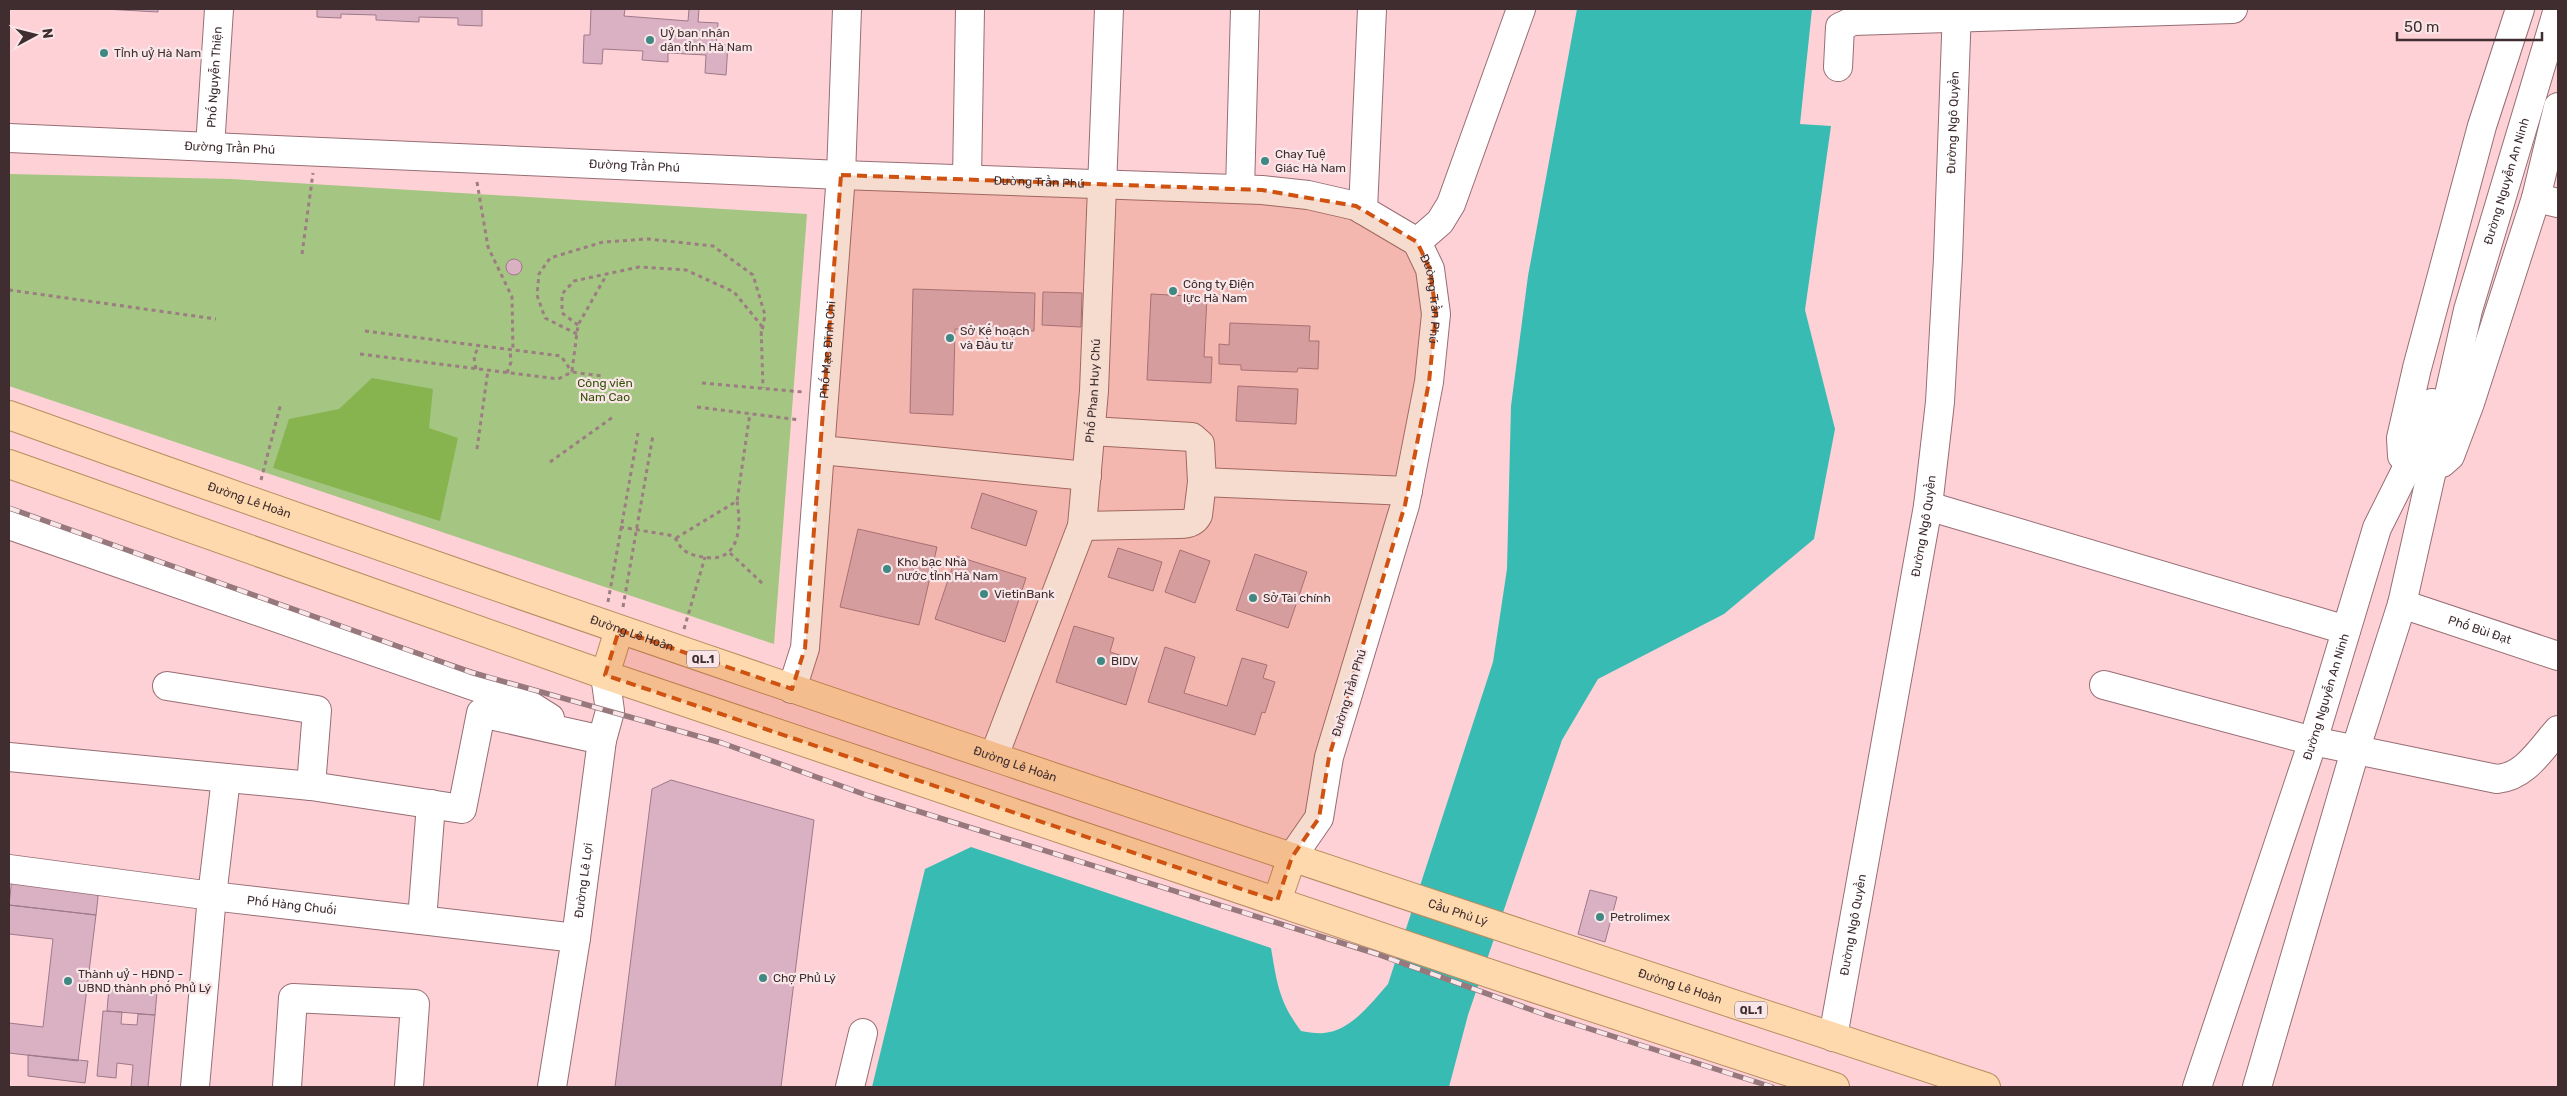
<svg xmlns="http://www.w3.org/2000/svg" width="2567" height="1096" viewBox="0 0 2567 1096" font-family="Rubik,sans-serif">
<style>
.green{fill:#a5c582}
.forest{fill:#87b44f}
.water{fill:#38bbb3}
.building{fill:#d9b1c3;stroke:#9e798a}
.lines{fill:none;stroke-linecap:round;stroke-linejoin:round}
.minor-casing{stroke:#976e74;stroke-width:30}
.major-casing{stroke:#ba8c5f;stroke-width:30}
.path{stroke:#9c7d81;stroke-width:3;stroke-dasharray:4 4;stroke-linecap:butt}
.minor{stroke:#fff;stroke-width:28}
.major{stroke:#fed9ae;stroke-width:28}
.rail-casing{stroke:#97787d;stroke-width:5.5}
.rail{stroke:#f9e6e8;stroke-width:4;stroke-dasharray:11;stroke-linecap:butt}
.marked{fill:#cf5211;fill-opacity:0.2;stroke:#cf5211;stroke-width:4;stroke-dasharray:10 6;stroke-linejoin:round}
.poi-dot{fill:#408883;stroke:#f9e6e8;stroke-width:2}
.labels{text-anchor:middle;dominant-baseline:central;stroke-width:4.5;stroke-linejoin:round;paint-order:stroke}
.shield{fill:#f9e6e8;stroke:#776467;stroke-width:1}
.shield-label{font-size:11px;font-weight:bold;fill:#3f2d30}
.poi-label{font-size:12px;fill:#3f2d30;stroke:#f9e6e8;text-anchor:start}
.street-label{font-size:12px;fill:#3f2d30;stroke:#f9e6e8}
.park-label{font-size:12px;fill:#345005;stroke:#f9e6e8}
</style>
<rect width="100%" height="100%" fill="#fed1d7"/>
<path class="green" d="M9 174 231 179 807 214 774 644 9 386Z"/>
<path class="forest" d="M372 378 433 389 429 428 458 438 440 521 273 468 289 419 339 409Z"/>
<path class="water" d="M1577 9H1812L1800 124 1831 126 1805 310 1835 429 1814 539 1724 614 1598 679 1562 740 1468 1015 1449 1087H872L925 869 971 847 1271 948C1277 983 1279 1002 1301 1031 1308 1032 1317 1034 1324 1033 1351 1031 1372 1002 1388 984L1493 662 1507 569 1511 406 1528 276Z"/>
<path class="building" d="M104 9H158V12Z
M317 9H482V26L458 25V18L419 17V22L376 20V15L341 14V18L317 17Z
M591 9H625L624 16 688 21 689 9H699L698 22 718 23 716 44 728 45 726 75 705 73 706 55 668 53V62L642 60 643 51 603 49 602 64 583 63 584 35H590Z
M506 267a8 8 0 1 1 16 0a8 8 0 1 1-16 0Z
M913 289 1035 293 1034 331 955 329 953 415 910 413Z
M1043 292 1082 293 1081 327 1042 325Z
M1151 294 1207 297 1204 357H1212L1211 383 1147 380Z
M1230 323 1310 326 1309 341H1319L1318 369 1298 368 1297 372 1241 370V365L1219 364V344L1229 345Z
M1238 386 1298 389 1296 424 1236 421Z
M982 493 1037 511 1026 546 971 528Z
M858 529 937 547 919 625 840 607Z
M1118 548 1162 562 1153 591 1108 577Z
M1180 550 1210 561 1195 603 1165 592Z
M1255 554 1307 572 1288 628 1236 610Z
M956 556 1026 578 1005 642 935 619Z
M1074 626 1114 638 1110 652 1139 661 1126 705 1056 682Z
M1165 647 1195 657 1184 693 1227 706 1242 658 1267 665 1263 678 1275 682 1265 713 1262 712 1255 735 1148 702Z
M671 780 814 820 781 1087H615L652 789Z
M12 878 99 888 96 915 9 905Z
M1590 890 1617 897 1605 942 1578 934Z
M9 905 96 915 78 1061 9 1053V1023L43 1027 53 939 9 934Z
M109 987 157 992 155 1015 107 1011Z
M103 1011 122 1012 121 1024 137 1025 138 1014 155 1015 148 1087H131L133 1065 117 1063 116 1078 97 1076Z
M28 1055 88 1061 85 1083 28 1076Z"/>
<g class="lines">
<defs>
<g id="minor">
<path d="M1838 67 1840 27 1853 21 2233 9"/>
<path id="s1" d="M9 138 841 175 1262 190 1308 195 1356 206 1417 242 1430 269 1436 314 1429 382 1405 505 1329 757 1319 818 1292 857"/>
<path id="s2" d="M210 147 219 9"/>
<path d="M967 178 970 9"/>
<path d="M1240 189 1245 9"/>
<path d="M2536 198 2558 203"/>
<path d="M1363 210 1372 9"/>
<path d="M1417 242 1440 222 1451 204 1521 9"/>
<path d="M821 450 1087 476"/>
<path d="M2402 456 2401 438 2417 368 2482 126 2520 9"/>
<path d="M2442 463 2450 456 2470 403 2536 198 2558 107"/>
<path d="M1202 482 1408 491"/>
<path d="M1928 506 2346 630"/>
<path d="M9 525 531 706 550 718"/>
<path d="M1082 526 1179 524C1187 524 1194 523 1198 515L1202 482 1200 444 1192 437 1091 431"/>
<path id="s3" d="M2402 604 2558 656"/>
<path d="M2104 685 2313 741 2497 779C2525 777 2541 749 2558 730"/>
<path d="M167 686 317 710 311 786"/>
<path id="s4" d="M792 689 805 648 841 175 847 9"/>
<path id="s5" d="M994 756 1082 526 1094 391 1109 9"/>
<path d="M9 757 311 786 462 809 481 713 602 740"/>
<path id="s6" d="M9 869 212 896 576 938"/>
<path d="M422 920 431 804"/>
<path id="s7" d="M1833 1037 1928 506 1940 402 1948 258 1957 9"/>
<path d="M195 1087 212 896 226 778"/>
<path d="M287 1087 293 998 415 1004 409 1087"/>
<path id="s8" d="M552 1087 576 938 602 740 610 711 605 675"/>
<path d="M850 1087 863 1033"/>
<path id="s9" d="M2197 1087 2313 741 2377 528 2406 470 2432 403"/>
<path id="s10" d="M2257 1087 2355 751 2402 604 2468 310 2558 9"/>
</g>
<g id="major">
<path id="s11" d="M9 415C664 649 1325 870 1986 1087"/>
<path d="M9 464 605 675 1500 977 1835 1087"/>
<path d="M605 675 619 630"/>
<path d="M1277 901 1292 857"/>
</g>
</defs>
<use href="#minor" class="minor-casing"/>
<use href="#major" class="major-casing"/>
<path class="path" d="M477 182 488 247 512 297 513 350
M302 254 313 173
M9 290 216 319
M578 325 562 313V294L574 281 639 267 686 270 734 292 761 325 763 388
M365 331 561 356 572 372
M577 334 545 318 537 295 539 274 550 258 603 242 648 239 713 246 753 275 765 315 761 336
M360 354 558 379 572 372 602 376
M476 369 474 357 479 345
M572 371 578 325 607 274
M507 373 511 362 510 349
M702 383 803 392
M697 407 800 420
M477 449 488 370
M550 462 613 417
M261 480 281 403
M620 527 669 535C680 539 677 546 685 551 693 556 701 557 711 558 741 558 741 523 737 501
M676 538 737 501 750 413
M730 553 763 584
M608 602 638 433
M623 607 653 435
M684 629 705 557"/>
<use href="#minor" class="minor"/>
<use href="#major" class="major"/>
<defs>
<path id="rail" d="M9 508 470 672 722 743 869 796 1377 954 1546 1015 1772 1087"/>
</defs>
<use href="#rail" class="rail-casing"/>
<use href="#rail" class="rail"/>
</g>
<path class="marked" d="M841 175 1262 190 1356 206 1417 242 1430 269 1436 314 1429 382 1405 505 1329 757 1319 818 1292 857 1277 901 605 675 619 630 792 689 805 648Z"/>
<g class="poi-dot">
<circle cx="650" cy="40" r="5"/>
<circle cx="104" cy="53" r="5"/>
<circle cx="1265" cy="161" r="5"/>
<circle cx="1173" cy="291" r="5"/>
<circle cx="950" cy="338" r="5"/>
<circle cx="887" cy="569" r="5"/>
<circle cx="984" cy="594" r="5"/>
<circle cx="1253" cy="598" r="5"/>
<circle cx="1101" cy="661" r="5"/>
<circle cx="1600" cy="917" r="5"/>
<circle cx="763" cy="978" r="5"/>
<circle cx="68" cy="981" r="5"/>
</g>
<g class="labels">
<g class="shield">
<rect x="687" y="650.5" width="32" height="17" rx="4"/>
<rect x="1735" y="1001.5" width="32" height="17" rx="4"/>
</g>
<g class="shield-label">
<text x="703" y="659">QL.1</text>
<text x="1751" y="1010">QL.1</text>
</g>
<g class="poi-label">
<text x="660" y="33">Uỷ ban nhân<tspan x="660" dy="14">dân tỉnh Hà Nam</tspan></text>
<text x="114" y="53">Tỉnh uỷ Hà Nam</text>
<text x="1275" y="154">Chay Tuệ<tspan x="1275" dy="14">Giác Hà Nam</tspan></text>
<text x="1183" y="284">Công ty Điện<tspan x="1183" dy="14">lực Hà Nam</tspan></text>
<text x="960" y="331">Sở Kế hoạch<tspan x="960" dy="14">và Đầu tư</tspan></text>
<text x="897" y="562">Kho bạc Nhà<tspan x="897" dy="14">nước tỉnh Hà Nam</tspan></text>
<text x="994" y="594">VietinBank</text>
<text x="1263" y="598">Sở Tài chính</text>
<text x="1111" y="661">BIDV</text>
<text x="1610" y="917">Petrolimex</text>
<text x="78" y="974">Thành uỷ - HĐND -<tspan x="78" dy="14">UBND thành phố Phủ Lý</tspan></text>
<text x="773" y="978">Chợ Phủ Lý</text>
</g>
<g class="street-label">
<text stroke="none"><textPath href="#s2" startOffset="70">Phố Nguyễn Thiện</textPath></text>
<text stroke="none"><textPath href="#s7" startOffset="924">Đường Ngô Quyền</textPath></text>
<text stroke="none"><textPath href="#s1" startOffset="221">Đường Trần Phú</textPath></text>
<text stroke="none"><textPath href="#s1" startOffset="626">Đường Trần Phú</textPath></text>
<text stroke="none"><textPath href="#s1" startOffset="1031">Đường Trần Phú</textPath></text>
<text stroke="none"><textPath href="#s10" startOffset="940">Đường Nguyễn An Ninh</textPath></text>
<text stroke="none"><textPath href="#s1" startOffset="1480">Đường Trần Phú</textPath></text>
<text stroke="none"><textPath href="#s4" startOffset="342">Phố Mạc Đĩnh Chi</textPath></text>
<text stroke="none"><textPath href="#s5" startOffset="382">Phố Phan Huy Chú</textPath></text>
<text stroke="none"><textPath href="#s11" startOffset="255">Đường Lê Hoàn</textPath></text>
<text stroke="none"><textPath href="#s7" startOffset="519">Đường Ngô Quyền</textPath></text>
<text stroke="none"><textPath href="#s3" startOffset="82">Phố Bùi Đạt</textPath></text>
<text stroke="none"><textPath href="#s11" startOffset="660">Đường Lê Hoàn</textPath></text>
<text transform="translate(1349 693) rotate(-73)">Đường Trần Phú</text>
<text stroke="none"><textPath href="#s9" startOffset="411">Đường Nguyễn An Ninh</textPath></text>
<text stroke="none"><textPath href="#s11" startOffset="1065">Đường Lê Hoàn</textPath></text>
<text stroke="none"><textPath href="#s8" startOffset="209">Đường Lê Lợi</textPath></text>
<text stroke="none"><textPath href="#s6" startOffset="285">Phố Hàng Chuối</textPath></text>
<text stroke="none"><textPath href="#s11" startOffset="1532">Cầu Phủ Lý</textPath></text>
<text stroke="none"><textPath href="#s7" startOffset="114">Đường Ngô Quyền</textPath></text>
<text stroke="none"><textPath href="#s11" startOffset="1766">Đường Lê Hoàn</textPath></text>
</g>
<g class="park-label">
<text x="605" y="383">Công viên<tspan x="605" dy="14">Nam Cao</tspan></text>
</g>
</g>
<rect width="2567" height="1096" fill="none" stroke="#3f2d30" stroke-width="20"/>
<g transform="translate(35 35) rotate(83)" stroke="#f9e6e8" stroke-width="4" paint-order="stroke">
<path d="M0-4L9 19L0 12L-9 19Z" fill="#3f2d30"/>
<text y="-8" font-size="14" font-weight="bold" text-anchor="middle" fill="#3f2d30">N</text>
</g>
<path d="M2397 32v8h145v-8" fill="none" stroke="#3f2d30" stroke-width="2.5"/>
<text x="2404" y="32" font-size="15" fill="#3f2d30" stroke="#f9e6e8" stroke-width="4" paint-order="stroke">50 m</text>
</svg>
